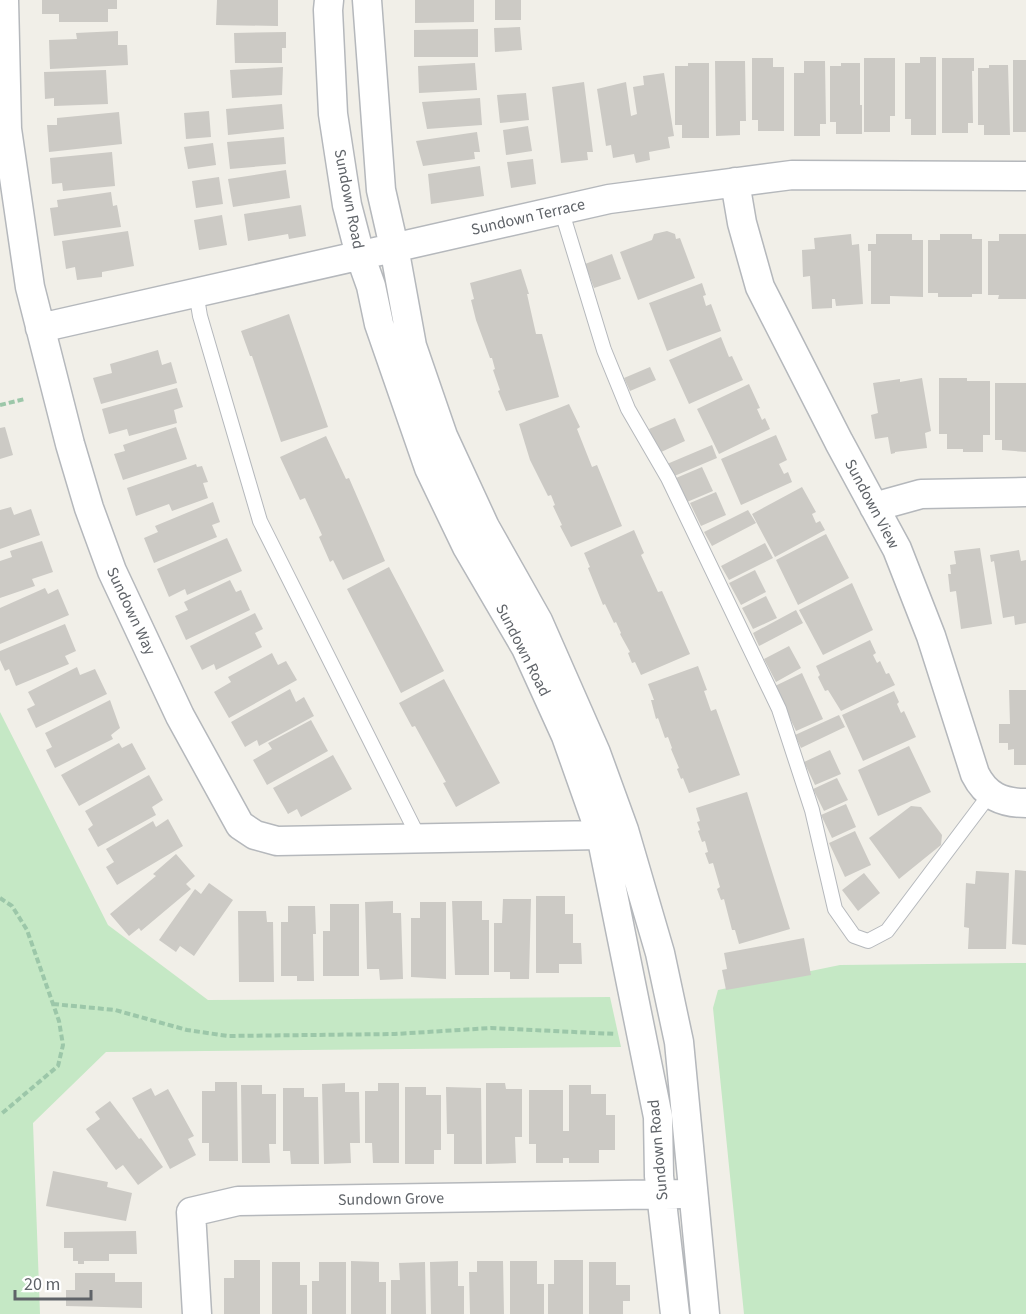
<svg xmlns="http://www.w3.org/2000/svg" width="1026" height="1314" viewBox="0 0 1026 1314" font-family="'Source Sans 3',sans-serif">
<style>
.green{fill:#c5e8c5}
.building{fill:#cccac5}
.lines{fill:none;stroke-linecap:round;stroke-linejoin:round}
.lane-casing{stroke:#b5b8bc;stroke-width:16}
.street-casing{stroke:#b5b8bc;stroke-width:31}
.path{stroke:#9cc7a9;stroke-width:4;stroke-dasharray:6 3;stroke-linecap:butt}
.lane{stroke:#fff;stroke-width:14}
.street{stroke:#fff;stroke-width:28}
.labels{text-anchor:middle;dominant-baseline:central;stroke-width:4.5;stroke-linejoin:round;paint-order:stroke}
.street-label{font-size:16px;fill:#5f6368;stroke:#fff}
</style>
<rect width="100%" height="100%" fill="#f1efe8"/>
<path class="green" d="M0 712 108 925 208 1000 610 997 621 1047 106 1052 33 1123 40 1314H0Z
M1026 963V1314H744L713 1008 718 990 840 965Z"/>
<path class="building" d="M42 0H117V9H108V22H59V14H42Z
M217 0H278V26L216 25Z
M415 0H474V22L415 23Z
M495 0H521V20H495Z
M520 27 522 50 495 52 494 28Z
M478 29V57H414V30Z
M118 31V45H127L128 65 50 69 49 40 77 39 76 33Z
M286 32V48H282V63H235L234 33Z
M920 57H936V135H911V119H905V63H920Z
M752 58H773V67H784V131H758V120H752Z
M864 58H895V116H890V132H864Z
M942 58H974V71H972L973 123H968V133H942Z
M1013 60H1026V132H1013Z
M715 61H745L746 121H740V135L716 136Z
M804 61H825L826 124H820V136H794V73H804Z
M475 63 477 90 419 93 418 66Z
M688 63H709V138H682V125H675V66H688Z
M841 63H860V105H862V134H836V122H830V66H841Z
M989 65H1008L1010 135H984V125H978V68H989Z
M283 67 282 95 232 98 230 70Z
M106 70 108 104 54 106V98L45 99 44 72Z
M664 73 674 136 668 137 670 148 649 152 650 160 636 163 634 154 613 158 611 145 606 146 597 89 626 82 631 116 637 114 633 87 644 85 643 76Z
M584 82 593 152H587L588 160 561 163 552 87Z
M526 93 529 120 500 123 497 95Z
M480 98 482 125 427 129 422 102Z
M282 104 284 129 228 135 226 109Z
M209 111 211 137 186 139 184 113Z
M119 112 122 144 49 152 47 125H57V118Z
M528 126 532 151 506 155 503 130Z
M477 132 480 152H474L475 159 423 166 416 141Z
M284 137 286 164 230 169 227 142Z
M213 143 216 165 188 169 184 147Z
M112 152 115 186 63 191 62 183 52 184 50 158Z
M533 159 536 184 511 188 507 162Z
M480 166 484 196 431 204 428 174Z
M286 170 290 198 233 207 228 179Z
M219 177 223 204 196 208 192 181Z
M111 192 113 206 117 205 121 227 54 236 50 208 58 207 57 200Z
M301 205 306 236 289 239 288 234 248 241 244 214Z
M222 215 227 245 199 250 194 220Z
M128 231 134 266 102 272V277L77 280 75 267 66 269 62 241Z
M667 231 675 234 676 239 680 238 695 278 638 300 620 252 652 240 654 234Z
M851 234 852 245 859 244 863 304 836 306 835 299H832V308L812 309 810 276 803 277 802 250 815 249 814 238Z
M876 234H912V240H923V297L890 296V304H871V251H868V244H876Z
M940 234H972V239H982V294H972V297H938V293H928V240H940Z
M999 234H1026V299H998L999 295H988V241H999Z
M612 254 621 279 594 288 585 264Z
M521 269 529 294H527L536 334H542L559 397 506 411 498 391 500 390 493 370 495 369 492 358H490L476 320 471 300 474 299 470 283Z
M702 283 706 295 703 296 706 306 711 304 721 331 667 351 649 303Z
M289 314 328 427 281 442 252 356H250L241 331Z
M721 337 729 357 732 356 743 380 689 404 669 360Z
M158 350 162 365 171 362 177 383 101 404 93 378 112 373 110 364Z
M650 367 656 380 630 391 624 378Z
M922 378 931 431 925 433 927 448 895 452V453L891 454 888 437 875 439 871 415 878 413 873 383 900 379V382Z
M939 378H967V381H990V435H983V452H963V449H947V434H939Z
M995 383H1026V452L1002 450V440H995Z
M749 384 760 408 757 409 762 420 765 418 770 429 719 454 697 409Z
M177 388 183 407 174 410 177 423 129 436 127 429 109 434 102 409Z
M569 404 580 427 577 429 592 467 597 465 622 526 571 547 560 526 562 525 553 506 555 505 551 495 548 496 530 460 519 424Z
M675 418 685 441 659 453 649 429Z
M5 427 13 455 0 459V428Z
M176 427 187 459 123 480 114 454 125 451 123 445Z
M776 435 787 460 779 464 784 474 788 472 792 482 741 505 721 459Z
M326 436 346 479 349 478 385 561 343 580 333 560 330 562 319 537 322 535 305 498 300 500 280 457Z
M712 445 717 458 672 477 667 464Z
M196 464 197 467 202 466 208 482 203 483 208 498 172 511 169 504 136 516 127 488Z
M702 467 713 491 687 502 676 478Z
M802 487 816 512 812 514 816 523 820 521 825 530 775 557 752 514Z
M716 492 726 515 701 526 690 503Z
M213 502 220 522 212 525 217 537 154 563 144 538 158 532 155 526Z
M11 507 14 515 31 509 40 535 0 549V510Z
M748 510 756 523 712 546 704 532Z
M634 530 644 553 641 555 658 592 662 591 690 654 641 675 635 662 632 663 628 653 630 652 620 634 621 633 616 622 614 623 605 604 603 605 588 568 590 567 584 553Z
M826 534 849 578 798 605 776 560Z
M227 538 242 571 187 595 185 589 169 597 157 569Z
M42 541 53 572 32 579 35 586 0 598V561L12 557 10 551Z
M765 543 773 558 729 580 721 566Z
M980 548 992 624 961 629 956 591 950 592 948 574H951L950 565 956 564 954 551Z
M1019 550 1021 561 1026 560V623L1015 625 1014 616 1003 618 994 561 991 562 990 555Z
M389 567 444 671 401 693 347 589Z
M755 570 766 592 741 605 729 583Z
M230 580 236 592 241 590 250 610 186 640 175 616 188 610 184 602Z
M852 583 873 630 823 655 799 610Z
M45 588 48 594 58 589 69 615 0 644V608Z
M766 596 777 618 753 629 742 608Z
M796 610 803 623 759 646 753 633Z
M255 613 263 629 255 633 262 647 216 670 214 664 202 670 190 646Z
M65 624 76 651 65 656 69 664 16 686 9 669 5 671 0 660V651Z
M870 640 876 653 873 655 877 663 880 661 886 674 889 673 895 685 841 711 828 690 825 691 818 677 820 675 816 666Z
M789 646 801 668 776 682 764 659Z
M272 653 278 665 286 661 297 680 229 718 214 692 231 682 228 677Z
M698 666 707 690 704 691 711 711 716 709 740 775 689 793 683 778 681 779 677 769 679 768 671 749 672 748 668 737 665 738 658 718 656 719 651 700H654L648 684Z
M77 667 80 675 95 669 107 694 36 728 27 709 35 705 28 692Z
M802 673 823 719 796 731 775 686Z
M444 679 500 783 456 807 443 783 446 782 415 726 412 727 399 703Z
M290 689 296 702 304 697 314 716 259 746 257 740 245 747 231 722Z
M1009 690H1026V765H1014V749L1008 750V743H999V724H1010Z
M894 691 899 702 897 704 901 713 904 711 916 737 863 761 842 715Z
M110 700 120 728 111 735 113 739 55 768 46 750 52 747 45 733Z
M839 715 845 727 801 748 795 735Z
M311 720 328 751 267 785 253 760 272 749 268 743Z
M119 743 122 748 132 743 146 769 79 806 61 775Z
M909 746 931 792 878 816 858 770Z
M830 750 841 774 815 785 804 762Z
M333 755 352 789 301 817 297 809 288 814 273 788Z
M149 775 163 800 152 807 156 815 98 847 88 829 93 825 85 811Z
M837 778 848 800 824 811 813 789Z
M747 792 790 929 739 944 735 930H732L724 899 721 900 717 889 720 887 713 863 709 864 705 853 708 852 705 841 702 842 698 831 700 830 697 822 700 821 696 808Z
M846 804 856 827 832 838 821 815Z
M911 806 921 807 942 835 941 845 899 879 869 838Z
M168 819 183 846 117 885 106 867 114 862 106 849 153 821 156 827Z
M855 831 871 865 845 877 829 843Z
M176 854 195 876 186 884 191 889 141 931 139 928 129 936 110 914 156 876 153 874Z
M1015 870 1026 871V945L1012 944Z
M976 871 1009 873 1006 949H968L969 928 964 927 966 883 975 884Z
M864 873 880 893 858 911 842 890Z
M209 883 233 900 194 956 180 946 176 952 159 940 195 889 201 894Z
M536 896H565V914H573V943H581L582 964H559V973H536Z
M503 899H531L529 979H510V972H494V923H502Z
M393 901V913H401L403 979 380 980 379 969H367L365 902Z
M452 901H482V920H489V975H455Z
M420 902H446V979L411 977V918H420Z
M330 904H359V976H323V931H330Z
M288 906H315L316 934H313L314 981H297V976H281V922H288Z
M238 911H266L267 922H273L274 982H239Z
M804 938 811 975 726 990 722 970 727 969 724 953Z
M215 1082H237L238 1161H209V1143H202V1091H215Z
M345 1083V1092H359L360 1143H350L351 1163 324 1164 322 1084Z
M378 1083H399V1163H373L372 1143H365V1091H378Z
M486 1083H505L506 1089H522V1137H515L516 1163 486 1164Z
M241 1085H262V1094H276V1144H269L270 1163H242Z
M569 1085H591V1094H606V1115H615V1150H599V1163H569V1158H563V1163H536V1144H529V1090H563V1131H569Z
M405 1087H426V1095H441V1150H434V1164H405Z
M446 1087 481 1088 482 1164H454V1134H447Z
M151 1088 155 1096 168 1089 194 1136 188 1139 196 1155 170 1169 132 1098Z
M283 1088H304V1097H318L319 1164H291L290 1151H283Z
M110 1101 139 1139 141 1138 163 1167 138 1185 123 1165 116 1170 86 1129 100 1119 95 1112Z
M53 1171 108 1182 107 1187 132 1193 126 1221 46 1206Z
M136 1231 137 1254H109V1261H84V1264H78V1261H73V1248H64V1232Z
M234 1260H260V1314H224V1278H234Z
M554 1260H583V1314H548V1284H554Z
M351 1261 379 1262V1282H386V1314H351Z
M458 1261V1286H464V1314H431L430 1262Z
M477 1261H503L504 1314H470L469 1272H477Z
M510 1261H537V1284H544V1314H510Z
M272 1262H300V1285H307V1314H272Z
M319 1262H346V1314H312V1281H319Z
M425 1262 426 1314H391V1280H400L399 1263Z
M589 1262H616V1285H630V1301H623V1314H589Z
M75 1273H115V1282H142V1308L66 1306V1290H75Z"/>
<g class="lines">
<defs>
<path id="lane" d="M561 209 604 350 628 409 668 478 779 709 812 810 835 909 854 936 868 941 887 931 990 794
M196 292 200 316 260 521 419 838"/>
<path id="street" d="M4 0 7 129 30 287 70 444 89 508 112 571 180 716 240 825 255 835 277 841 601 835 619 831
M329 0 328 10 333 114 347 205 360 255 371 286 379 324 429 468 467 547 526 648 566 736 601 835 658 1117 659 1176 675 1314
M367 0 381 190 394 247 412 346 443 436 485 527 538 621 596 753 624 830 660 953 679 1042 705 1314
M735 182 742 223 760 287 839 442 897 549 931 636 975 774C986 796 1002 803 1026 803
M40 328 609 199 792 175 1026 176
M874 507 921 494 1026 492
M197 1314 191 1212 238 1201 680 1194"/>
</defs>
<use href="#lane" class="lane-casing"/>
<use href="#street" class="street-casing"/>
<path class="path" d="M0 405 25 399
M0 898 12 906 27 930 59 1021 63 1045 58 1066 0 1115
M53 1004 115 1010 187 1030 228 1036 395 1034 491 1028 616 1034"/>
<use href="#lane" class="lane"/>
<use href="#street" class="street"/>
</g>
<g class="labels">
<g class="street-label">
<text transform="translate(349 199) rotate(79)">Sundown Road</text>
<text transform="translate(528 217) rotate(-13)">Sundown Terrace</text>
<text transform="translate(872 504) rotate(62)">Sundown View</text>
<text transform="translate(131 611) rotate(65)">Sundown Way</text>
<text transform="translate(523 650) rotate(63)">Sundown Road</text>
<text transform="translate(658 1150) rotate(-95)">Sundown Road</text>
<text transform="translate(391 1199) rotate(-1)">Sundown Grove</text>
</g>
</g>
<path d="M15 1290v9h76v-9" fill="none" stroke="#5f6368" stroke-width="3"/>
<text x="24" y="1290" font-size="18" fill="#5f6368" stroke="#ffffff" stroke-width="4.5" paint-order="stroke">20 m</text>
</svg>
